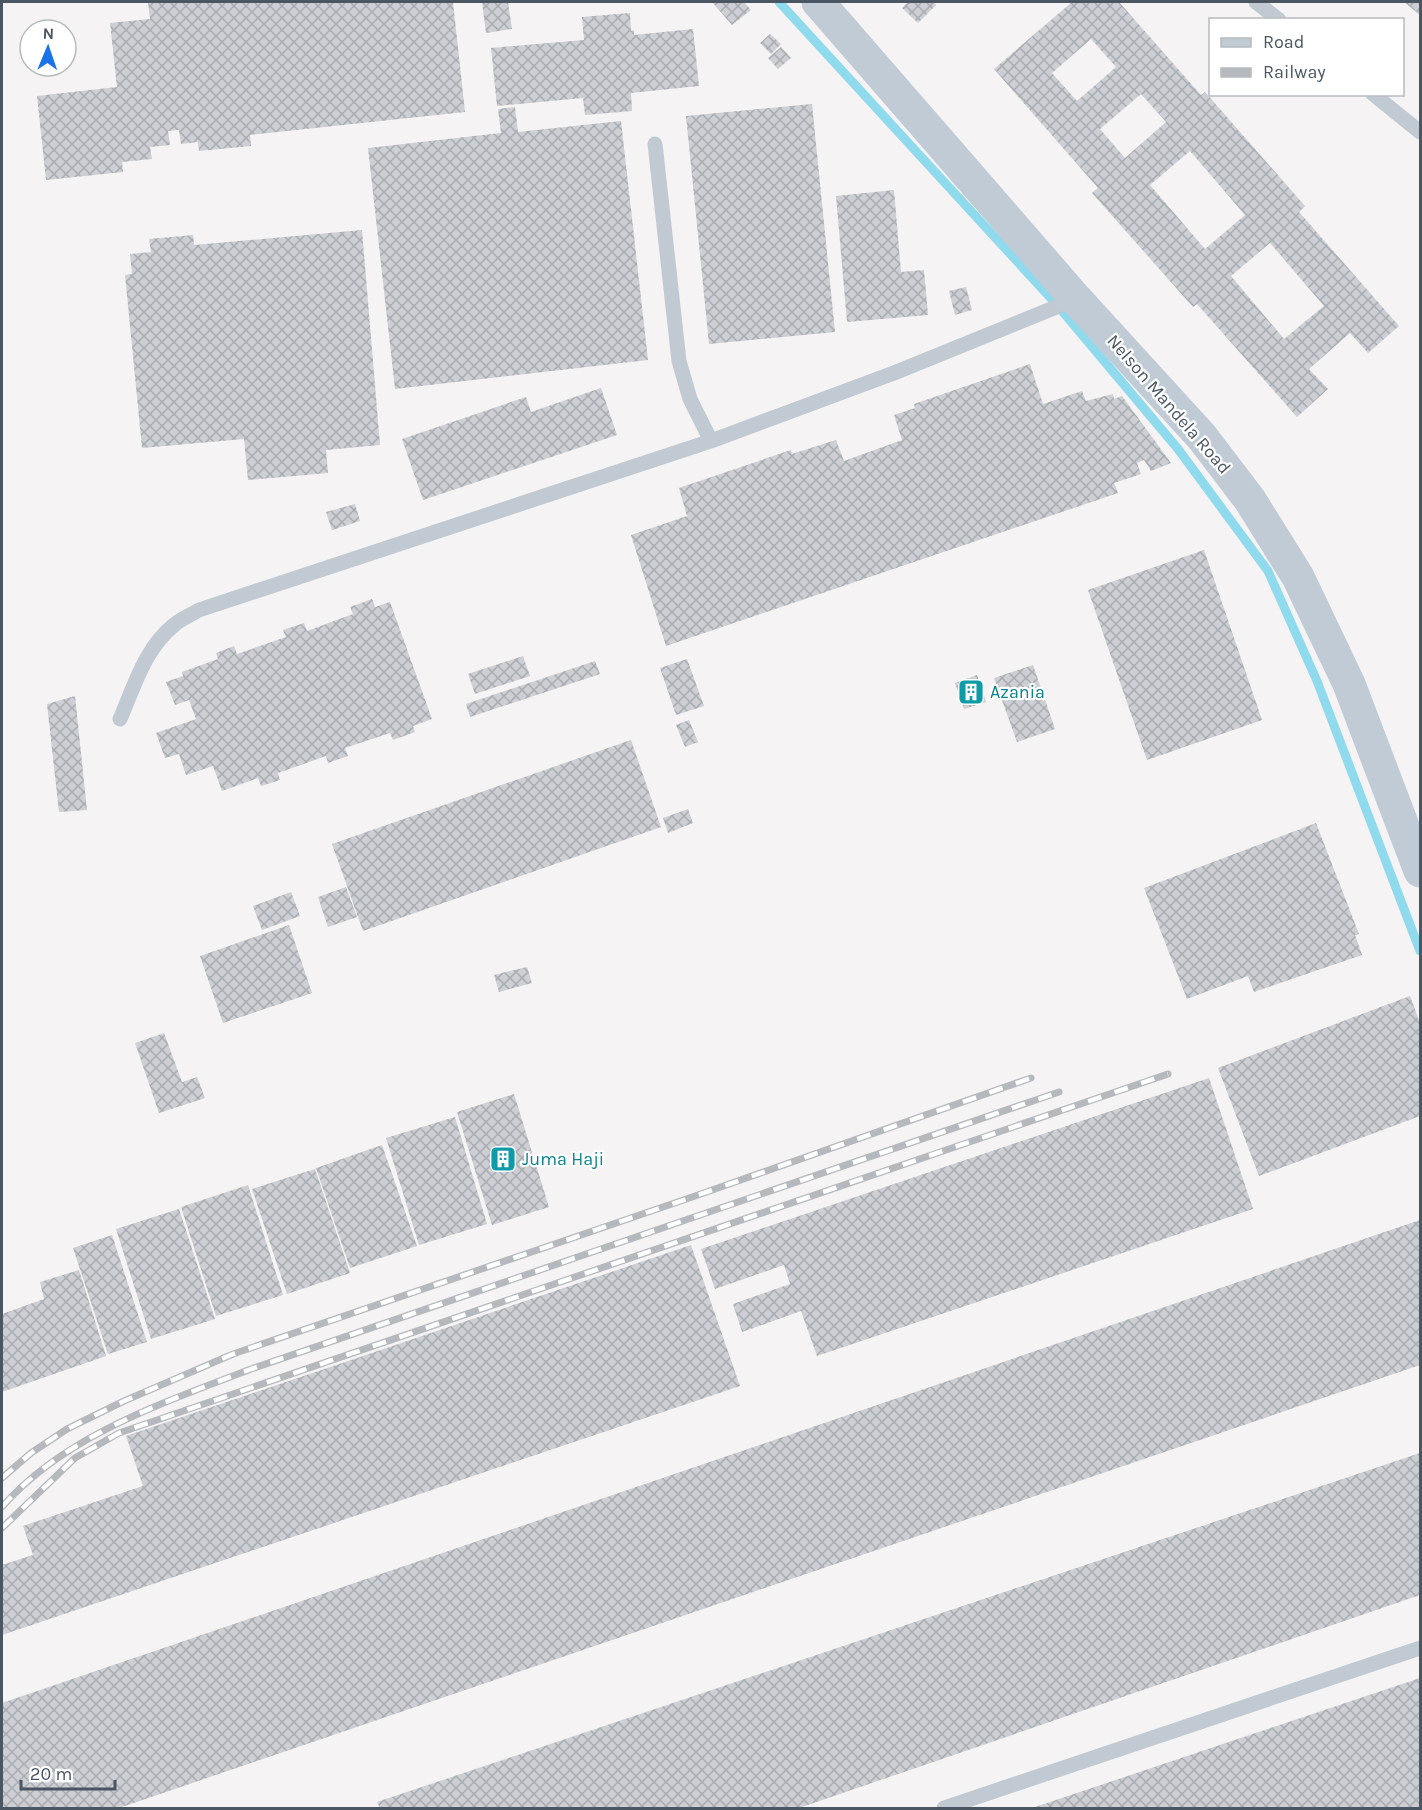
<svg xmlns="http://www.w3.org/2000/svg" width="1422" height="1810" viewBox="0 0 1422 1810" font-family="Karla,sans-serif">
<style>
.lines{fill:none;stroke-linecap:round;stroke-linejoin:round}
.stream{stroke:#90daee;stroke-width:9}
.building{fill:url(#building-cross-hatch);fill-rule:evenodd}
.service{stroke:#c1cad2;stroke-width:15}
.secondary{stroke:#c1cbd6;stroke-width:33}
.rail-casing{stroke:#b5b8bd;stroke-width:7}
.rail{stroke:#fff;stroke-width:4.5;stroke-dasharray:14;stroke-linecap:butt}
.labels{text-anchor:middle;dominant-baseline:central;stroke-width:4.5;stroke-linejoin:round;paint-order:stroke}
.street-label{font-size:18px;fill:#4a5661;stroke:#fff}
.culture-label{font-size:18px;fill:#0d838f;stroke:#fff;text-anchor:start}
</style>
<defs>
<pattern id="building-cross-hatch" width="8" height="8" patternUnits="userSpaceOnUse" patternTransform="scale(1.5)"><rect width="8" height="8" fill="#cdcfd5"/><path d="M0 0l8 8M0 8l8-8" fill="none" stroke="#a8abb0"/></pattern>
</defs>
<rect width="100%" height="100%" fill="#f5f3f3"/>
<g class="lines">
<path class="stream" d="M779 2 1058 306 1178 449 1268 571 1317 681 1420 951"/>
</g>
<path class="building" d="M148 2H453L465 112 250 135 251 146 199 151 198 142 181 144 179 130 168 131 170 145 150 147 152 159 122 162 123 172 46 180 37 96 117 87 110 23 150 19Z
M482 2H508L512 29 486 33Z
M712 2H744L751 10 732 25Z
M908 2H932L936 5 918 23 902 8Z
M1072 2H1119L1201 95 1205 92 1305 206 1299 212 1399 326 1368 353 1350 333 1309 369 1328 389 1297 417 1197 304 1193 307 1092 193 1098 188 994 69ZM1091 39 1116 67 1077 101 1052 73ZM1141 94 1166 122 1125 158 1100 129ZM1190 151 1245 215 1205 249 1150 185ZM1270 243 1324 306 1284 339 1231 276Z
M1404 2H1420V15Z
M630 13 631 31 634 30V35L693 29 699 86 631 93 632 111 585 115 583 98 497 106 491 48 584 40 582 17Z
M770 34 781 44 771 54 760 43Z
M781 47 791 58 778 69 768 58Z
M812 104 835 332 709 344 686 116Z
M515 107 518 132 621 121 648 360 395 389 368 148 501 133 498 109Z
M894 190 901 272 924 270 928 315 847 322 836 196Z
M362 230 380 445 326 450 328 473 248 480 244 439 142 448 125 275 132 274 130 254 151 252 149 239 193 235 194 245Z
M966 287 972 310 955 315 949 291Z
M1030 364 1043 404 1082 391 1086 401 1113 394 1114 399 1122 396 1171 463 1151 471 1144 460 1137 463 1141 474 1114 483 1118 493 666 646 631 535 687 516 679 488 791 450 792 454 836 440 844 461 902 440 894 415 915 408 914 404Z
M601 388 617 435 423 500 402 439 526 397 531 412Z
M355 504 360 521 332 530 326 512Z
M1204 550 1262 720 1147 760 1088 590Z
M372 599 375 607 390 602 432 719 413 726 415 732 393 740 390 733 345 748 348 756 328 763 326 756 278 773 280 780 261 786 258 778 222 791 213 766 186 775 179 754 165 758 156 733 196 719 189 700 175 705 166 682 183 676 182 672 218 659 216 653 234 646 237 654 286 637 283 630 304 623 307 631 353 614 350 607Z
M523 656 530 676 475 694 468 674Z
M687 659 704 706 676 715 660 668Z
M595 661 600 674 470 717 466 704Z
M1033 665 1055 729 1017 742 994 678Z
M977 675 986 702 964 709 955 683Z
M75 696 87 810 59 812 47 704Z
M689 720 698 742 685 747 676 725Z
M631 740 661 827 363 931 332 844Z
M688 809 693 823 668 833 663 818Z
M1316 823 1359 934 1355 935 1362 955 1254 992 1248 976 1187 999 1144 888Z
M346 887 357 917 328 927 318 897Z
M291 892 300 916 262 930 253 906Z
M289 925 312 993 223 1023 200 956Z
M527 967 532 983 499 992 494 975Z
M1410 996 1420 1023V1116L1259 1176 1218 1068Z
M164 1033 182 1082 197 1077 205 1098 159 1113 135 1043Z
M1209 1078 1253 1209 817 1356 801 1311 742 1332 733 1304 790 1284 784 1265 715 1289 701 1249Z
M514 1094 549 1207 492 1225 457 1112Z
M455 1117 487 1224 419 1245 386 1138Z
M382 1145 417 1246 350 1268 316 1168Z
M315 1169 350 1273 287 1294 252 1189Z
M248 1185 283 1295 216 1316 181 1207Z
M179 1209 215 1319 151 1339 116 1229Z
M1420 1220V1365L119 1808H2V1703Z
M112 1235 147 1342 108 1354 73 1248Z
M691 1245 740 1386 2 1635V1565L33 1555 23 1526 143 1486 126 1436Z
M79 1270 106 1356 2 1392V1314L44 1299 40 1282Z
M1420 1453V1595L799 1808H380L377 1802Z
M1420 1678V1808H1032Z"/>
<g class="lines">
<path class="service" d="M1256 2 1279 20
M1373 94 1420 132
M655 144 679 361 690 399 711 441
M120 719C134 687 145 648 174 625 181 619 191 615 199 610L711 441 894 373 1076 299
M944 1808 1420 1648"/>
<path class="secondary" d="M818 2 1076 299 1202 437 1250 500 1298 577 1349 684 1420 871"/>
<defs>
<path id="rail" d="M2 1478 31 1453 67 1429 124 1401 233 1354 698 1195 1031 1078
M2 1507C65 1435 163 1403 251 1369L1059 1092
M2 1528 75 1458 119 1433 1168 1074"/>
</defs>
<use href="#rail" class="rail-casing"/>
<use href="#rail" class="rail"/>
</g>
<defs>
<symbol id="building-square" viewBox="-11 -11 22 22"><rect x="-9" y="-9" width="18" height="18" rx="4" fill="#0f9aa8" stroke="#fff"/><path d="M-4-6H4V6H1V3H-1V6H-4ZM-2.5-4.3h1.7v1.8h-1.7ZM.8-4.3h1.7v1.8H.8ZM-2.5-1h1.7V.8h-1.7ZM.8-1h1.7V.8H.8Z" fill="#fff"/></symbol>
</defs>
<g fill-rule="evenodd">
<use href="#building-square" x="956" y="677" width="30" height="30"/>
<use href="#building-square" x="488" y="1144" width="30" height="30"/>
</g>
<g class="labels">
<g class="street-label">
<text transform="translate(1169 404) rotate(49)">Nelson Mandela Road</text>
</g>
<g class="culture-label">
<text x="990" y="692">Azania</text>
<text x="522" y="1159">Juma Haji</text>
</g>
</g>
<rect width="1422" height="1810" fill="none" stroke="#4a5661" stroke-width="6"/>
<rect x="1209" y="18" width="195" height="78" fill="#ffffff" stroke="#b7bbc0" stroke-width="1.5"/>
<rect x="1221" y="38" width="30" height="9" fill="#c1cbd6" stroke="#b7bbc0" stroke-width="1.5"/>
<text x="1263" y="48" font-size="18" fill="#4a5661">Road</text>
<rect x="1221" y="68" width="30" height="9" fill="#b5b8bd" stroke="#b7bbc0" stroke-width="1.5"/>
<text x="1263" y="78" font-size="18" fill="#4a5661">Railway</text>
<g transform="translate(48 48) rotate(2)"><circle r="28" fill="#ffffff" stroke="#b7bbc0" stroke-width="1.5"/>
<path d="M0-4.5L10 22L0 15L-10 22Z" fill="#1a73e8"/>
<text y="-9" font-size="16" font-weight="bold" text-anchor="middle" fill="#4a5661">N</text>
</g>
<path d="M21 1780v9h94v-9" fill="none" stroke="#4a5661" stroke-width="3"/>
<text x="30" y="1780" font-size="18" fill="#4a5661" stroke="#ffffff" stroke-width="4.5" paint-order="stroke">20 m</text>
</svg>
